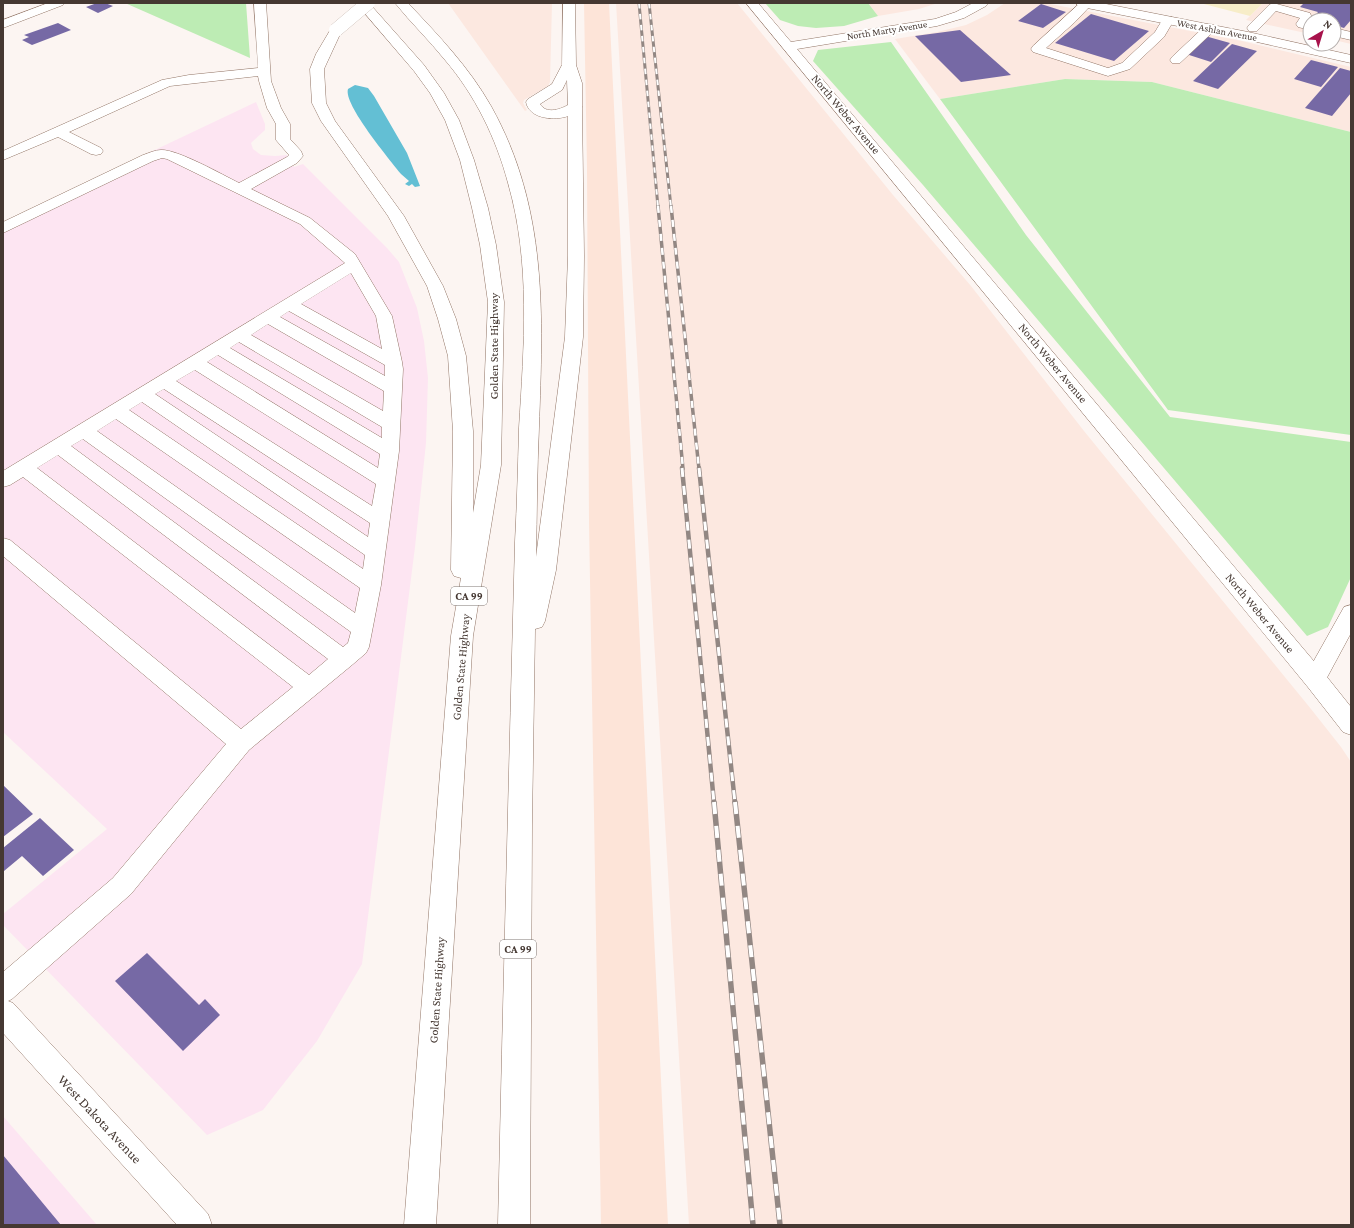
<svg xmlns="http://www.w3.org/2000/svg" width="1354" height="1228" viewBox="0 0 1354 1228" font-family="'Crimson Pro',serif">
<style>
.commercial{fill:#fde5f2}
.industrial{fill:#fce8e0}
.built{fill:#fde4d8}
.green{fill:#bdecb4}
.sand{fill:#f7edc8}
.water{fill:#63bfd4}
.building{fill:#7669a5}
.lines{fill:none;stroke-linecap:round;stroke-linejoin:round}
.minor-casing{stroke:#927566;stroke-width:1}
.major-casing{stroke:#927566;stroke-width:1}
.highway-casing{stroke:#927566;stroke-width:1}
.minor{fill:#fff;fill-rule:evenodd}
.major{fill:#fff;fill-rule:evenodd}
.highway{fill:#fff;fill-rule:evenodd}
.rail-far3-casing{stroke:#928783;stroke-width:3}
.rail-far2-casing{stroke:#928783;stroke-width:3.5}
.rail-far1-casing{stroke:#928783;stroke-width:4.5}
.rail-casing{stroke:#928783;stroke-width:5.5}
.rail-far3{stroke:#fff;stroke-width:2;stroke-dasharray:5.5;stroke-linecap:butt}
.rail-far2{stroke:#fff;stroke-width:2.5;stroke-dasharray:7;stroke-linecap:butt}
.rail-far1{stroke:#fff;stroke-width:3;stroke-dasharray:9;stroke-linecap:butt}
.rail{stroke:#fff;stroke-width:4;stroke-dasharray:12;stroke-linecap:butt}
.highway-bridge-casing{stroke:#927566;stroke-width:14;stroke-linecap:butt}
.highway-bridge{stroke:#fff;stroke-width:14}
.labels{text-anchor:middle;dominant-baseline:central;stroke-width:4;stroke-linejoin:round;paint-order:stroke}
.far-street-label{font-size:10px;fill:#453832;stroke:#fff}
.shield{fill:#fff;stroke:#7d7470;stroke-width:1}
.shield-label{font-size:11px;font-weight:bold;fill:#453832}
.street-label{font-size:12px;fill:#453832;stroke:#fff}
.near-street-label{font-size:14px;fill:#453832;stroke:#fff}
</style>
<rect width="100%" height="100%" fill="#fcf5f2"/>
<path class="commercial" d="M256 102 265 124V130L251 143 253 149 261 155 275 156 287 155 294 167 303 164 387 248 399 262 417 308 424 341 428 378 426 443 415 547 362 964 317 1041 263 1110 207 1135 3 925V914L107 829 3 732V222Z
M3 1116 97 1225H3Z"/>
<path class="industrial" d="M448 3H552L550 82 548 86 524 100 523 103 527 110 525 111Z
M616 3H737L893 195 971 286 1084 431 1311 709 1341 747 1351 762V1225H689Z
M868 3H938L919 9 878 16Z
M1005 3H1045L1242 41 1351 67V132L1152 82 1065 79 940 99 895 39 937 32 966 25 987 15Z
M1263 3H1351V44L1334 40V20H1310V34L1246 20Z"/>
<path class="built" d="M584 3H609L668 1225H601L589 522 587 169Z"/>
<path class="green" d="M125 3H246L250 58Z
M765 3H868L878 16 844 26 816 28 798 26 780 20Z
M891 42 1026 235 1170 417 1351 442V577L1328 627 1307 636 923 185 813 61 818 50Z
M1065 79 1152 82 1351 132V435L1168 410 940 99Z"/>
<path class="sand" d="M1200 3H1263L1250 16Z"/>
<path class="water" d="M355 85 368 88 374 96 407 153 420 186 415 187 412 184 409 186 405 184 409 181 401 174C390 160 343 104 348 89Z"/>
<path class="building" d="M97 3H105L113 6 98 13 86 7Z
M1304 3H1351V20L1344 28 1334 25V20L1312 19 1318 12 1300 7Z
M1041 4 1066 12 1043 28 1018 21Z
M1091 14 1149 31 1114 61 1055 43Z
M58 23 71 30 32 45 22 40 29 37 24 35Z
M960 30 1011 75 961 82 915 36Z
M1205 36 1230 43 1211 62 1186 54Z
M1232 44 1257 51 1218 89 1193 81Z
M1311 60 1338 67 1321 87 1294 79Z
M1340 68 1351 71V93L1332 116 1305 108Z
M3 785 33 814 3 837Z
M40 818 74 850 43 876 22 856 4 871 3 848Z
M147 953 199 1005 205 999 220 1015 183 1051 115 981Z
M3 1155 61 1225H3Z"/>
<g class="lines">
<defs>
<path id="minor" d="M48 3H65L63 5 3 28V20Z
M254 3H266L271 81 281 108 290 124V139L301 151 303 156 297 163 251 189 310 218 355 254 392 316 402 362 403 369 399 451 381 585 369 647 366 653 352 665 249 750 131 894 12 999 8 1001 13 1003 208 1214 212 1225H177L3 1033V972L113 878 226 744 3 556V538L10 540 241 729 293 687 23 477 10 485 3 487V471L345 263 300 224 167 159 162 158 153 161 3 233V222L143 155C149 153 155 150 161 150 177 149 223 175 239 183L287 157 289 155 276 140V124L267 108 259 81 258 76 170 86 69 132 101 148 103 151 101 154 96 155 91 154 58 137 3 160V151L162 80 189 75 258 68ZM351 273 376 316 382 349 301 304ZM289 311 385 365V376L280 317ZM268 324 384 391 383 411 251 335ZM239 342 382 427V438L230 348ZM218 355 380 454 378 468 207 362ZM195 370 376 484 372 506 176 381ZM164 389 370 523 368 537 155 394ZM142 402 365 555 363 569 129 410ZM116 419 360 588 355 613 97 431ZM83 439 351 632 348 643 343 647 71 446ZM58 455 328 659 309 675 37 468Z
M1080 3 1092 4 1075 22 1046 48 1108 68 1122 63 1155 32 1164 17H1172L1174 20 1164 37 1130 69 1108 76 1033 52 1031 49 1033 46Z
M1273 3 1310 13 1312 18 1309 22 1310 30 1298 27 1296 24 1300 18 1276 11 1257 31H1249L1247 28 1249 25 1269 5Z
M1210 24 1214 25 1216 28 1214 31 1180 63H1172L1170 60 1172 57 1206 25Z
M1334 28 1351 32V40L1334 36Z
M1351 605V633L1323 685 1315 688 1307 685 1304 679 1307 673 1344 607Z"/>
<path id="major" d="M563 3H575L576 65 582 83V107C572 122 530 124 526 102L528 99 552 84 562 65ZM567 80 568 105C559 110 546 114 540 104L562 90Z
M746 3H758L791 42 935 19 956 12 973 3H988L986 6 964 18 937 26 797 49 1323 672 1351 707V735L1343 732 1307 686Z
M1076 3H1101L1248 32 1351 55V63L1248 40 1082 7 1078 6Z"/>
<path id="highway" d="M356 3H369L424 65 444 93 459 120 474 160 488 208 496 245 504 302 501 465 473 636 436 1225H404L451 636 461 578 454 576 451 570 453 431 448 356 438 319 427 286 388 216 321 121 312 103 310 69 316 54 332 27H340L342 30 324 69 326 103 335 121 404 216 443 286 456 319 466 356 473 431V513L481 465 488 302 480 245 472 208 460 160 445 120 430 93 414 71Z
M395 3H408C438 35 469 67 491 106 548 208 543 315 539 427 537 470 537 514 536 557L565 337 568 256V107L570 104 575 103 580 104 582 107 584 256 583 337 556 570 545 621 542 627 535 629 532 825 530 1225H498C503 997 509 770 515 542 517 504 518 466 519 428 524 346 531 263 508 183 496 138 475 95 445 60 429 40 411 23 395 3Z"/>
</defs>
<use href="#minor" class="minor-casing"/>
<use href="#major" class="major-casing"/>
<use href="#highway" class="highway-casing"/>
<use href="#minor" class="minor"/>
<use href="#major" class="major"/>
<use href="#highway" class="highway"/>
<defs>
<path id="rail-far3" d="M639 3 658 207
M649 3 671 207"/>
<path id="rail-far2" d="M658 206 683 469
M671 206 699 469"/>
<path id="rail-far1" d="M682 468 714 803
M699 468 735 803"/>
<path id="rail" d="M714 802 753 1225
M735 802 780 1225"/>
</defs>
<use href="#rail-far3" class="rail-far3-casing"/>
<use href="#rail-far2" class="rail-far2-casing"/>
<use href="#rail-far1" class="rail-far1-casing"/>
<use href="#rail" class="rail-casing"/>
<use href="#rail-far3" class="rail-far3"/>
<use href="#rail-far2" class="rail-far2"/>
<use href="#rail-far1" class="rail-far1"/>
<use href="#rail" class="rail"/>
<defs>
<path id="highway-bridge" d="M336 30 368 3"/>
</defs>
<use href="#highway-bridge" class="highway-bridge-casing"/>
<use href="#highway-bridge" class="highway-bridge"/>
</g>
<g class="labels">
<g class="far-street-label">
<text transform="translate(887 30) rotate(-9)">North Marty Avenue</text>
<text transform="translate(1217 30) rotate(11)">West Ashlan Avenue</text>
</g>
<g class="shield">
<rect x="451" y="587" width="36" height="18" rx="3"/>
<rect x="500" y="940" width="36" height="18" rx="3"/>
</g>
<g class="shield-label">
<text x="469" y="596">CA 99</text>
<text x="518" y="949">CA 99</text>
</g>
<g class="street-label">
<text transform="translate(846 114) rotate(50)">North Weber Avenue</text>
<text transform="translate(494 346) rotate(-90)">Golden State Highway</text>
<text transform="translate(1053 363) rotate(50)">North Weber Avenue</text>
<text transform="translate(1260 613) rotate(50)">North Weber Avenue</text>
<text transform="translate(461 667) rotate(-85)">Golden State Highway</text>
<text transform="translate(437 990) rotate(-86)">Golden State Highway</text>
</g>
<g class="near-street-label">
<text transform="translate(100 1119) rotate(47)">West Dakota Avenue</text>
</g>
</g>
<rect width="1354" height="1228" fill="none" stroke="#453832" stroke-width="8"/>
<g transform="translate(1322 32) rotate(38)"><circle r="19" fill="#ffffff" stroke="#b5afad"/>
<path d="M0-3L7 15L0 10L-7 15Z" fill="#a7124b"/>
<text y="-6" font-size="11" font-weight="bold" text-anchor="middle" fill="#453832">N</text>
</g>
</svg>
